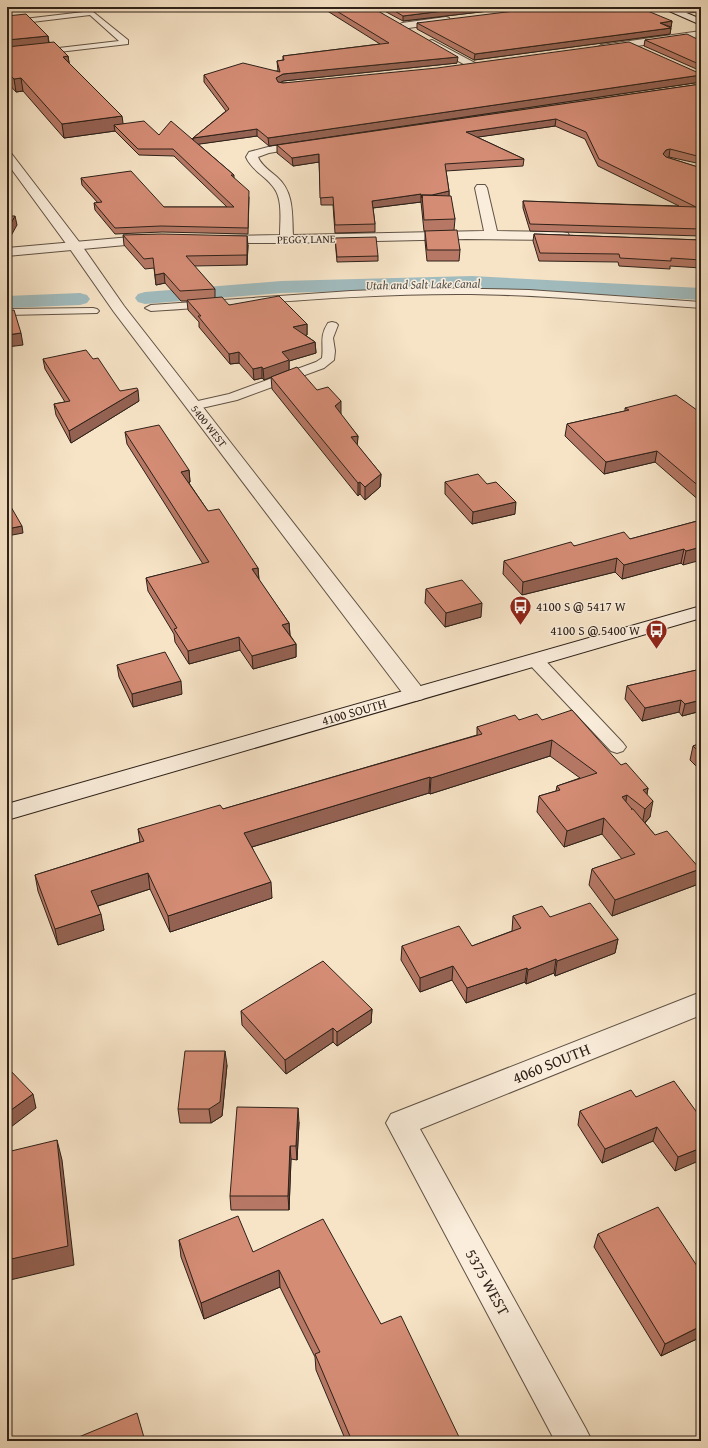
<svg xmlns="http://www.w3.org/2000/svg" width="708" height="1448" viewBox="0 0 708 1448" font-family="'Gentium Book Plus',serif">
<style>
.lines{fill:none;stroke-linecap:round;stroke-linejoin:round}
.canal{fill:#a1bcbf;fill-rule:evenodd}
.service-casing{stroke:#605244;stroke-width:2}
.minor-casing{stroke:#605244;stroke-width:2}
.tertiary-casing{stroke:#605244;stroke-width:2}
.secondary-casing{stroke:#2e2119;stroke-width:2}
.service{fill:#faeddb;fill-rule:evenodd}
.minor{fill:#faeddb;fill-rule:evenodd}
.tertiary{fill:#faeddb;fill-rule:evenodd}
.secondary{fill:#faeddb;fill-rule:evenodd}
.wall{fill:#b67865;stroke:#2e2119}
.shaded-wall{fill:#946252;stroke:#2e2119}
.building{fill:#d48c75;stroke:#2e2119}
.labels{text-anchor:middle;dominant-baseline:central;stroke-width:3;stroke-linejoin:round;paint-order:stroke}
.far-street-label{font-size:11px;fill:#2e2119;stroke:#faeddb}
.far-water-label{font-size:12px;font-style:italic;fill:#50504b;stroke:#faeddb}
.poi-label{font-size:13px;fill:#2e2119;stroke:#faeddb;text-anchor:start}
.street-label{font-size:13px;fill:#2e2119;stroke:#faeddb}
.near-street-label{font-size:16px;fill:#2e2119;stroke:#faeddb}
</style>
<rect width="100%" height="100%" fill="#f7e4c7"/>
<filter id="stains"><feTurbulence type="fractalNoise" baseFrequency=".005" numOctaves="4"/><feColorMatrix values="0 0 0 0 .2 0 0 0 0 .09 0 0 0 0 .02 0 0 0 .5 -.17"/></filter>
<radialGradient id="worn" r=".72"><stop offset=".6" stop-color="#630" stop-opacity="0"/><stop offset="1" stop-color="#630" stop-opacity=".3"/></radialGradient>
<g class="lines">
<path class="canal" d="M472 276 701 288V300L472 288 281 293 145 304 138 302 135 298 138 294 145 292 281 281Z
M80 293 87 295 90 299 87 303 80 305 7 308V296Z"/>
<defs>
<path id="service" d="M701 7V11L677 14 674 12 677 10Z
M92 11 128 40V44L7 58V54L119 41 90 15 7 25V21Z
M431 288 529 290 701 302V308C625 303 548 295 471 294 364 293 258 304 151 311L145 308 151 305 351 291Z
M93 308 97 309 99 311 97 313 7 315V309Z
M332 322 336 323 338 325 333 338 335 351 334 360 324 368 237 400 193 410 189 409 187 406 189 403 229 394 316 362 322 358C324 344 319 337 328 323Z
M535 655 541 656 623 743 626 747 623 751 617 753 611 751 529 664 527 660 529 656Z"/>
<path id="minor" d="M446 17 449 18 450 20 449 22 402 29 397 26 402 23Z
M701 31V37L601 51 596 48 601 45Z
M432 40 475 63 477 65 472 68 469 67 429 45 427 43 429 41Z
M306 141 312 144 310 146 269 153 258 157C261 165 270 171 277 177 294 192 292 213 293 235L484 231 475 188 477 185H485L487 188 497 231 563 232 568 233 569 236 568 239 563 240 466 239 287 243H212L210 240 212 237 217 236 280 235C280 221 283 200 274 188 266 176 252 171 246 157L249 152 268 147Z
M153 235 158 236 159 239 158 242 7 256V248Z
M701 992V1015L420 1129 586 1429 592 1441H555L386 1123 391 1114Z"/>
<path id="tertiary" d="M7 152 11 153 80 243 124 306 423 689 426 694 423 699 415 701 407 699 114 312 70 249 7 163Z"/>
<path id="secondary" d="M660 7H672L701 19V25Z
M701 606V618L7 820V804Z"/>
</defs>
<use href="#service" class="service-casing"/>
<use href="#minor" class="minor-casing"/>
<use href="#tertiary" class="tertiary-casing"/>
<use href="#secondary" class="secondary-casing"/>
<use href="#service" class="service"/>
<use href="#minor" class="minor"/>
<use href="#tertiary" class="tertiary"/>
<use href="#secondary" class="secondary"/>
</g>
<path class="wall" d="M321 7H371L457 63 283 81 280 82 283 83 701 74V82L269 146 257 136 198 144 234 175V178L249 197 248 234 162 232 115 234 95 210 94 203H98L82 185 81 178 164 207H227L174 156 139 155 115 131 64 138 23 91 16 92 7 82V16L48 36 49 42 68 56 69 63 123 124 159 135 193 139V138L226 111 204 82V75L278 71 277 61 283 60V56L380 44Z
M377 7H523L403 21Z
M672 21 670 34 474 60 417 29V23Z
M645 40 701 41V71L644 46Z
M701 84V164L669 157H666L701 168V236L530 231 523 208V201L679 206 598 166 585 139 555 126 477 137 524 159 523 166 446 171 449 191V196L455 219 454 230 460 250 459 261H427L425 241V231H424L421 202 373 208 375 224V232L335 233 333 205H321L319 162 293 166 277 153V145Z
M534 234 701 240V268L670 266V269L619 266 618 262 539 261 533 241Z
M123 235 248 245 247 265 194 266 215 289V298L229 305 307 324V335H305L315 342 316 353 289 361V370L317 390 341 414H340L358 436 357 445 381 474 380 487 365 500 360 494 358 496 272 389 271 377 264 380 262 378 254 380 239 363 230 364 199 327V322L188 310 187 301H181L165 283 156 285 154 268 145 269 124 245Z
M335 238 378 256V261L337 262Z
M43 359 120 391 139 401 71 443 56 415 54 404 65 402 45 369Z
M625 408 701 413V502L655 462 604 474 565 436 567 424 625 411Z
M125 432 189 470 190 482 189 483 208 511 258 568 259 580 289 623 290 635 296 644V657L253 669 240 650 189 664 175 642 174 634 148 591 146 578 203 564 127 444Z
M445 482 515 514 472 524 445 494Z
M701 520 683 565 681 563 622 579 615 572 522 595 503 574 504 561 574 546 630 539Z
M426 589 481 617 445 627 425 603Z
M117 665 182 694 133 707 119 677Z
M701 669V711L682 716 679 712 642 721 625 699 627 686Z
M519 720H542L621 765 648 788 647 794 650 817 645 823 696 885 612 916 589 885 592 869 622 859 602 834 564 847 537 812 539 796 556 791 557 786 580 778 550 756 430 794 429 793 252 847 272 898 170 932 150 889 98 906 104 930 58 945 38 891 35 875 140 842 138 829 223 809 477 735V727Z
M701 743V771L690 760 693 746Z
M513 916 550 917 618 939 615 953 555 976 554 973 526 984 525 982 466 1003 452 980 420 992 401 960 402 946H472L512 931Z
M372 1009 371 1023 337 1046 333 1042 286 1074 242 1025 241 1011Z
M227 1065 222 1116 211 1123H180L178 1109Z
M636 1097 701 1118 675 1171 653 1141 602 1163 578 1125 580 1111Z
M299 1122 297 1160 291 1159 289 1210H231L230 1196Z
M598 1234 701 1272V1337L661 1356 594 1247Z
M179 1240 253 1252 381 1324 460 1441H346L316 1370 315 1357 280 1287 204 1319 181 1257Z"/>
<path class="shaded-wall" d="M475 7H523L403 21V16Z
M672 21 671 27 660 23Z
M671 28 670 34 474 60 475 54Z
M48 36 49 48 7 52V40Z
M68 56 70 68 63 57Z
M458 57 457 63 283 81 277 85 276 78 283 74Z
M701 75V82L269 146 268 138Z
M21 78 23 91 16 92 14 79Z
M122 116 124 130 114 125 115 131 64 138 62 124Z
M556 119 555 126 465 139 466 132Z
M257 129V136L193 145V138Z
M670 149 669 157 665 158 663 154 666 150Z
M319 154V162L293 166 292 158Z
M449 191V198L422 197Z
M421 194V202L372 208V201Z
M15 216 17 225 7 243V230Z
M247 236 248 245 247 265Z
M164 273 165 283 156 285 155 275Z
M307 324V335L293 338V327Z
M21 333 23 345 7 347V335Z
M315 342 316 353 289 361V370L264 380 263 369 282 352Z
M239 352V363L230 364 229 354Z
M262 367V378L254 380 253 369Z
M138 390 139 401 71 443 69 431Z
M341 401V414L335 419V406Z
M358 436 357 449 351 437Z
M657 451 655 462 604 474 606 462Z
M189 470 190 482 182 484 181 472Z
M381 474 380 487 365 500V487Z
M360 482V494L358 496V483Z
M516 502 515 514 472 524 473 512Z
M22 526 23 533 7 536V529Z
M701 547V560L683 565 686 551Z
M684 549 681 563 622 579 624 565Z
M617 558 615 572 522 595 523 582Z
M258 568 259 581 252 569Z
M482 603 481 617 445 627 446 613Z
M289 623 290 636 282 625Z
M239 637 240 650 189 664 188 651Z
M296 644V657L253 669 252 656Z
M181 681 182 694 133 707 132 694Z
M681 700 679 712 642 721 645 708Z
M701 700V711L682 716 685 704Z
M552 740 550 756 430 794 431 778Z
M430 777 429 793 245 849 244 833Z
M648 788 645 804 643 790Z
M627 795 624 811 622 797Z
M653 801 650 817 642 825 645 809Z
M604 818 602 834 564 847 567 831Z
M700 869 696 885 612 916 615 900Z
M148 873 150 889 94 907 91 891Z
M271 882 272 898 170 932 168 916Z
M101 914 104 930 58 945 55 929Z
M618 939 615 953 555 976 557 961Z
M556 959 554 973 526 984 528 970Z
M453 966 452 980 420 992V978Z
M527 968 525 982 466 1003 467 988Z
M372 1009 371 1023 337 1046V1032Z
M333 1028V1042L286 1074 285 1060Z
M225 1051 227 1065 222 1116 211 1123 209 1109Z
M33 1094 36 1108 7 1130V1113Z
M298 1108 299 1122 297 1160 296 1146Z
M657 1127 653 1141 602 1163 605 1149Z
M57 1140 62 1160 74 1265 10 1280 7 1272V1260Z
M290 1146 291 1159 289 1210 288 1196Z
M701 1148V1160L675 1171 678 1157Z
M279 1270 280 1287 204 1319 201 1303Z
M701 1326V1337L661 1356 665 1344Z"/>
<path class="building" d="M330 7H371L458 57 283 74 276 78 278 82 283 83 437 68 629 42 701 74V75L268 138 257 129 193 138 229 109 204 75 243 63 280 72 277 61 284 60 283 56 389 43Z
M388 7H475L403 16Z
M547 7H638L672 21 660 23 671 28 475 54 417 23Z
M26 14 48 36 7 40V16Z
M687 34 701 41V65L645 40Z
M54 42 68 56 63 57 122 116 62 124 21 78 14 79 7 72V47Z
M701 84V139L699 138 701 145V157L670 149 666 150 663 154 666 157 701 168V229L530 224 523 201 696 207 599 159 586 132 556 119 466 132 524 159 445 164 449 191 432 195H422V198L421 194 372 201 375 224 335 225 333 197 320 198 319 154 292 158 277 145Z
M144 121 159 135 171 121 234 175H231L249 191 248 228 161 226 115 228 94 203 102 202 81 178 131 171 164 207H234L173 149H138L114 125Z
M422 195 451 196 455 219 424 220Z
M7 216H15L7 230Z
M457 230 460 250H427L425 231Z
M161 234 247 236V255L186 256 215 289 180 291 164 273 155 275 153 258 144 259 123 235Z
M534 234 701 240V260L671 258V261L620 258 619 254 540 253Z
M376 237 378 256 337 257 335 238Z
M279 296 307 324 293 327 315 342 282 352 289 360 263 369 262 367 253 369 239 352 229 354 198 316H201L187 300 222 297 229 305Z
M14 310 21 333 7 335V311Z
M86 350 93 359 98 358 120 391 137 388 138 390 69 431 54 404 70 401 43 359Z
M297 367 317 390 328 387 341 401 335 406 358 436 351 437 381 474 365 487 360 482 358 483 271 377Z
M676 395 701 413V428H699L701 430V488L657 451 606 462 567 424 629 410 625 408Z
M159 425 189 470 181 472 208 511 219 509 258 568 252 569 289 623 282 625 296 644 252 656 239 637 188 651 174 629 177 628 146 578 209 562 125 432Z
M478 474 487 484 496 482 516 502 473 512 445 482Z
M7 500 22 526 7 529Z
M701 520V547L686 551 684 549 624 565 617 558 523 582 504 561 571 542 574 546 624 532 630 539Z
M462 580 482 603 446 613 426 589Z
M165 652 181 681 132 694 117 665Z
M701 669V700L685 704 681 700 645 708 627 686Z
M572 710 621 765 626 763 648 788 643 790 653 801 645 809 627 795 622 797 632 809H631H633L655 835 667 831 700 869 615 900 592 869 635 854 604 818 567 831 539 796 560 790 557 786 597 773 552 740 431 778 430 777 244 833 271 882 168 916 148 873 91 891 101 914 55 929 35 875 144 841 138 829 220 805 223 809 482 734 477 727 515 715 519 720 537 714 542 720Z
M701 743V754L693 746Z
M590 903 618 939 557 961 556 959 528 970 527 968 467 988 453 966 420 978 402 946 459 926 472 946 521 928 513 916 542 906 550 917Z
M323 961 372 1009 337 1032 333 1028 285 1060 241 1011Z
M185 1051H225L220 1102 209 1109H178Z
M7 1067 33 1094 7 1113Z
M674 1081 701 1118V1148L678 1157 657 1127 605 1149 580 1111 631 1090 636 1097Z
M237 1107 298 1108 296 1146H290L288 1196H230Z
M57 1140 68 1246 7 1260V1152Z
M658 1207 701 1272V1326L665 1344 598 1234Z
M238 1216 253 1252 323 1219 381 1324 401 1316 460 1439 456 1441H352L315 1354 320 1352 279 1270 201 1303 179 1240Z
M137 1413 145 1441H69Z"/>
<defs>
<symbol id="bus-pin" viewBox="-11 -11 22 30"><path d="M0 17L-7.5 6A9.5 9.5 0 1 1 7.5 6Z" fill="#8f2418" stroke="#faeddb"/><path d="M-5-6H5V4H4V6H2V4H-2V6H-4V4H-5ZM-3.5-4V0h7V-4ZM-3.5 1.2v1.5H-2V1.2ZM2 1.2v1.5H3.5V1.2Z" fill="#fff"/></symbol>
</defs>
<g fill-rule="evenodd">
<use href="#bus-pin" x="508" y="594" width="25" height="34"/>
<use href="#bus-pin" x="644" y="618" width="25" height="34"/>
</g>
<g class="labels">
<g class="far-street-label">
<text transform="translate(306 239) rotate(-1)">PEGGY LANE</text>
<text transform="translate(209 426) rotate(52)">5400 WEST</text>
</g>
<g class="far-water-label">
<text transform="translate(423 284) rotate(-1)">Utah and Salt Lake Canal</text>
</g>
<g class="poi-label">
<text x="536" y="606">4100 S @ 5417 W</text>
<text x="640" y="630" text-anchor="end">4100 S @ 5400 W</text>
</g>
<g class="street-label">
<text transform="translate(354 712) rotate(-16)">4100 SOUTH</text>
</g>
<g class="near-street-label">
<text transform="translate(551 1063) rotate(-22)">4060 SOUTH</text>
<text transform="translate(488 1282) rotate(61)">5375 WEST</text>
</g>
</g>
<rect width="708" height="1448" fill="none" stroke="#f7e4c7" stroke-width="24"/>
<rect x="8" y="8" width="692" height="1432" fill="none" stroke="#2e2119" stroke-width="2"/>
<rect x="12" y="12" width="684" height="1424" fill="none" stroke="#2e2119"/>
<rect width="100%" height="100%" filter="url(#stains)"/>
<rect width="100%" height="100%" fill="url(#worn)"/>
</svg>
